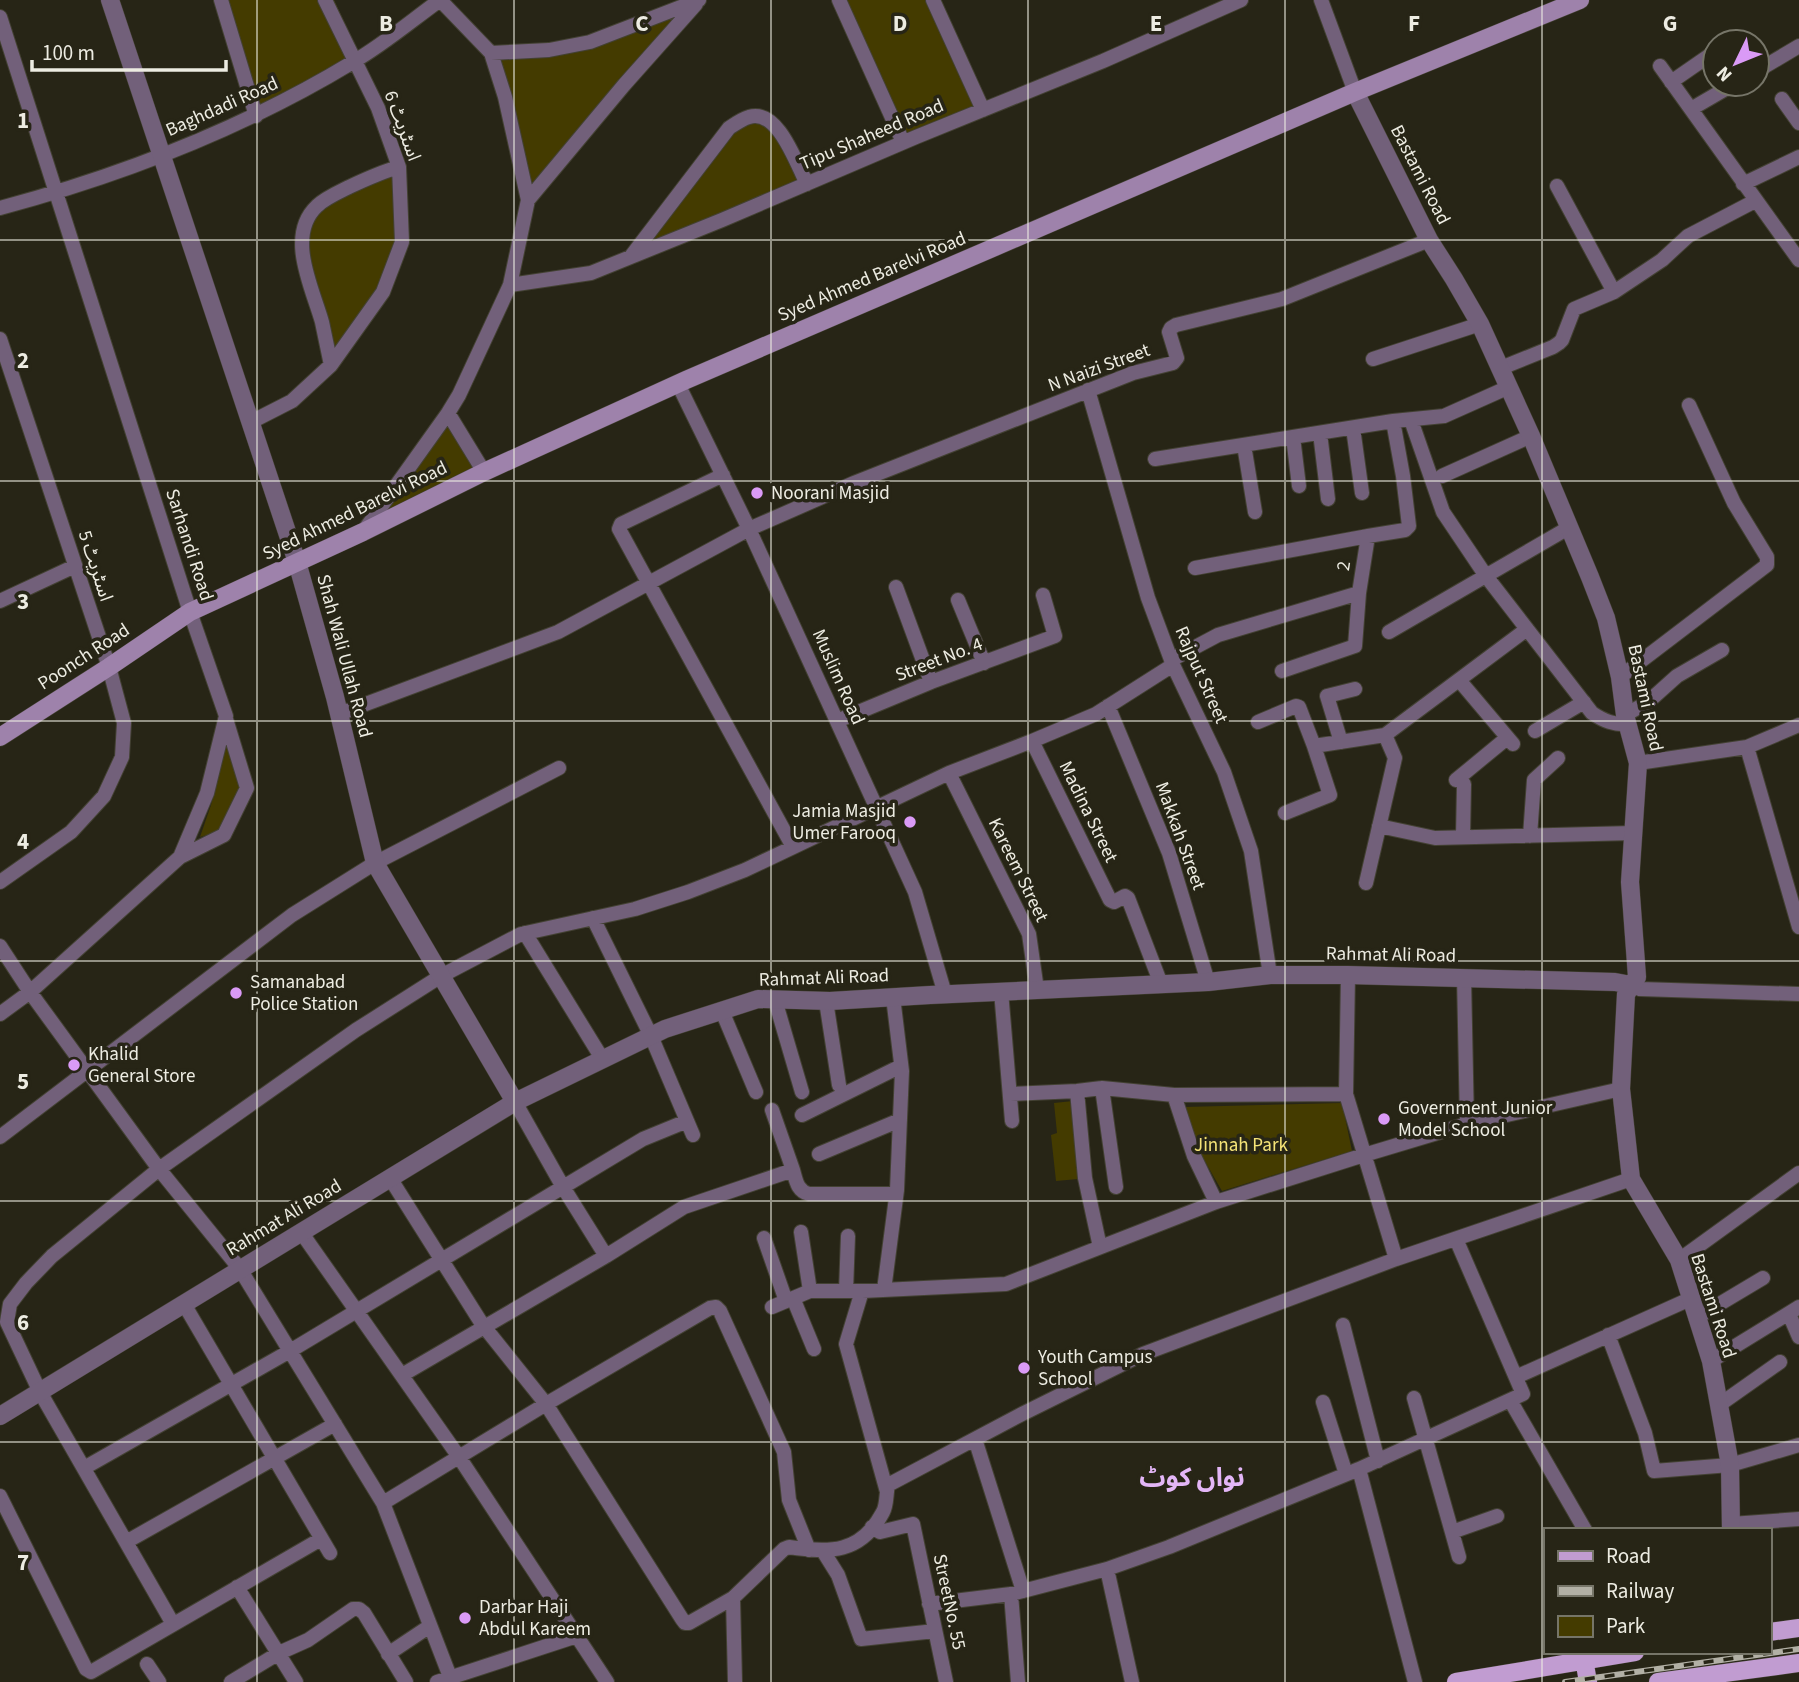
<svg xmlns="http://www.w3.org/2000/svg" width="1799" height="1682" viewBox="0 0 1799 1682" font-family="'Source Sans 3','Noto Sans Arabic',sans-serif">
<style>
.green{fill:#443b00}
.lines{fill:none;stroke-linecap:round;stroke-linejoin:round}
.minor-casing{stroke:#434133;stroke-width:16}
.tertiary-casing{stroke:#434133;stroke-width:19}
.secondary-casing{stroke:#434133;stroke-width:19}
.primary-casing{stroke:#434133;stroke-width:19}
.minor{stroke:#72607a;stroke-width:14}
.tertiary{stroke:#72607a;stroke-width:18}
.secondary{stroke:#9e82ab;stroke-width:18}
.primary{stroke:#c19cd1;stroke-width:18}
.rail-casing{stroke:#b2b0a5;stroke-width:6}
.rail{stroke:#272516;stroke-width:3.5;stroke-dasharray:10;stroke-linecap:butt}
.grid{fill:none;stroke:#edece2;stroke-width:2;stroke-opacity:0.55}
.poi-dot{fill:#da9af6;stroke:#272516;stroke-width:2.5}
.labels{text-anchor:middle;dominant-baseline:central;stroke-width:7;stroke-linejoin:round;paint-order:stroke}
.street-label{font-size:19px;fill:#edece2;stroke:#272516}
.poi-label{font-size:19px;fill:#edece2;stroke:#272516;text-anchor:start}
.park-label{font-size:19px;fill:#f5e377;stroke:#272516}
.district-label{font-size:26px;font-weight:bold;fill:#e3b6f7;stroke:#272516}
.grid-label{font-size:23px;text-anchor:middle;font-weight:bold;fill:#edece2;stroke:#272516;stroke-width:7;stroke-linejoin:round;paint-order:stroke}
</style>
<rect width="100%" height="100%" fill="#272516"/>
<path class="green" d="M221 0H334L361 58 256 116Z
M699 0 528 200 488 50H549Z
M839 0H935L983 110 903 142Z
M747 117 772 122 807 184 631 256Z
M399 167 402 242 383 292 331 365 310 287 307 218 317 205Z
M448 413 484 472 363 532Z
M227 743 240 788 220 828 211 834 200 837 211 805Z
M1073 1101 1078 1179 1056 1181 1051 1135 1057 1133 1054 1103Z
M1342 1103 1352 1151 1222 1191 1199 1151 1184 1107Z"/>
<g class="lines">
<defs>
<path id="minor" d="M221 0 256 116
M839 0 903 142
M933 0 983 110
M1321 0 1355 92
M0 17 190 612 226 716 207 793 180 857 30 992 0 1014
M1660 66 1799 260
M1757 71 1799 46
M1671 82 1710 55
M1782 99 1799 123
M1691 109 1734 84
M1743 184 1799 157
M1557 186 1614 292
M528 200 624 85 696 4
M0 208C123 175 244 128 353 62 384 44 411 21 440 0L491 53 549 50 590 42 699 0
M632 255 729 128C735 124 742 119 749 117 778 108 796 163 807 184
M510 285 591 273 722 220 916 137 1103 61 1241 0
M0 339 109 667 124 723 122 757 104 796 71 832 0 882
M1373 359 1480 324
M331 365C328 351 325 336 322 322 313 289 285 236 317 206 325 198 339 192 349 187 366 179 381 172 399 167
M1501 368 1553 347 1559 343 1562 340 1574 309 1614 292 1662 260 1688 236 1755 201
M678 384 749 529 915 892 945 994
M1088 390 1148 598 1173 665 1224 772 1251 851 1270 975
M448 413 484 472
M1411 420 1443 512 1486 576 1592 713C1604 721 1614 725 1628 724
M251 422 292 401 331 365 383 292 402 242 399 167 378 108 325 0
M1353 428 1362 493
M1320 433 1328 499
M1293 437 1299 486
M1244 445 1255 512
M1155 459 1393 421 1444 416 1509 387
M723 475 621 524 619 529 793 847
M1442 476 1531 436
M363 532 448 413 459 395 510 285 528 200 505 97 491 53
M1195 568 1368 536
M896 587 931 682
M958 600 984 663
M0 601 75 566
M1389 632 1570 527
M1171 660 1218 635 1359 593 1368 536 1405 530 1409 526 1403 476 1393 421
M1282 671 1355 646 1359 593
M1620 677 1767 565V557L1734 503 1689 405
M1459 680 1513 744
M1108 706 1169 853 1208 982
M339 714 558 632 749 529 854 483 1133 373 1173 363 1177 358 1169 332 1171 328 1176 325 1282 299 1429 240
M1625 715 1648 702 1677 676 1722 650
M837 721 931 682 1055 636 1043 595
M1258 722 1296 706 1299 707 1314 746 1385 735 1527 629
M1535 731 1584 702
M1032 741 1110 900 1114 902 1125 896 1128 898 1161 984
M1341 742 1327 696 1355 689
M1747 747 1799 927
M1638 763 1747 747 1799 725
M949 773 1029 934 1037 990
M1456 780 1507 738
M1285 813 1330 795 1314 746
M1379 826 1435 838 1633 833
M1530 836 1534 780 1558 758
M1463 837 1464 784
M180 857 224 835 247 788 226 719
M1366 883 1395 758 1385 735
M593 918 651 1036 693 1135
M525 933 603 1060
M0 946 30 992 159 1169 240 1269 290 1351 383 1503 452 1682
M1348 975 1346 1094 1396 1259
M1464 977 1467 1124
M1631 985 1640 989 1799 994
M1001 991 1012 1121
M775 1000 802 1092
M826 1001 839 1085
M722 1011 756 1092
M1102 1088 1116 1187
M1077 1091 1085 1178 1100 1247
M1010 1094 1077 1091 1102 1088 1174 1095 1346 1094
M1174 1095 1194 1156 1216 1202 1364 1155 1467 1124 1621 1089
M515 1102 563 1187 606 1256
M772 1110 793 1170
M802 1115 901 1066
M0 1137 292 915 375 863 559 768
M819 1154 900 1120
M390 1178 482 1324 546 1404 682 1619 685 1623H689L733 1598 784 1549 789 1547C829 1553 861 1554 883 1512 887 1505 886 1494 888 1485L1022 1414 1143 1354 1396 1259 1631 1179
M301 1232 459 1457 607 1682
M801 1232 810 1291
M764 1238 786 1301
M1679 1260 1799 1173
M884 1290 897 1190 902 1071 893 997
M846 1291 848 1236
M793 1298 814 1349
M184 1304 330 1553
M772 1307 810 1291H862
M1789 1314 1799 1337
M1696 1318 1763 1278
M1343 1325 1378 1461
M1608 1335 1645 1433 1654 1471 1730 1465 1799 1445
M1711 1361 1799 1307
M402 1375 606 1256 684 1207 793 1170C796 1180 797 1191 809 1194H896
M1516 1377 1690 1299
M1414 1398 1459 1557
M1510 1400 1585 1530
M1323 1402 1346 1474
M1719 1405 1780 1362
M975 1439 1023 1591
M84 1468 290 1351 643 1139 687 1121
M1359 1469 1415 1682
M887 1492 846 1344 862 1291 1006 1284 1216 1202
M0 1496 86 1669 91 1672 321 1539
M383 1503 546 1404 710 1308 716 1307 720 1311 784 1452 789 1500 809 1550
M1731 1524 1799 1519
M872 1527 880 1532 913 1524 946 1682
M1452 1532 1497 1516
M126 1542 335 1424
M823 1551 838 1575 861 1639 935 1631
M1107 1569 1132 1682
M237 1587 296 1682
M1011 1594 1018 1682
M733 1598 735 1682
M929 1604 1011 1594 1107 1569 1169 1547 1359 1469 1523 1394 1456 1239
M173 1624 40 1392 7 1322 10 1304 26 1283 52 1256 159 1169 356 1030 441 976 521 934 635 909 688 892 745 870 949 773 1032 741 1096 714 1173 665
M388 1654 430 1626
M147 1664 159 1682
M231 1682 279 1653 308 1640 353 1609H359L364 1613 406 1682
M437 1682 577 1636"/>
<path id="tertiary" d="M110 0 297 562 335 697 375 863 515 1102
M1355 92 1429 240 1454 279 1480 324 1531 436 1590 577 1606 618 1620 677 1625 715 1638 763 1630 882 1637 977 1626 994 1621 1089 1631 1179 1679 1260 1711 1361 1730 1465 1731 1530
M0 1416 515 1102 665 1029 758 999 830 1001 930 995 1208 982 1270 975H1348L1615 982 1631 985"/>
<path id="secondary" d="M0 737 109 667 190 612 363 532 484 472 686 380 1355 92 1580 0"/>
<path id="primary" d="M1769 1632 1799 1628
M1584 1659 1588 1682
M1456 1682 1635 1652
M1658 1682 1799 1663"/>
</defs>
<use href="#minor" class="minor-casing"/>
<use href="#tertiary" class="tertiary-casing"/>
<use href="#secondary" class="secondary-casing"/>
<use href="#primary" class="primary-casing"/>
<use href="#minor" class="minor"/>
<use href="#tertiary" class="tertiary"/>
<use href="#secondary" class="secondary"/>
<use href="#primary" class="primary"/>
<defs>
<path id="rail" d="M1565 1682 1799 1649"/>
</defs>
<use href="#rail" class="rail-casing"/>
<use href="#rail" class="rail"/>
</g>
<path class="grid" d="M257 0V1682M514 0V1682M771 0V1682M1028 0V1682M1285 0V1682M1542 0V1682M0 240H1799M0 481H1799M0 721H1799M0 961H1799M0 1201H1799M0 1442H1799"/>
<g class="poi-dot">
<circle cx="757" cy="493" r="7"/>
<circle cx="910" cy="822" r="7"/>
<circle cx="236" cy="993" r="7"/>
<circle cx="74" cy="1065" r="7"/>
<circle cx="1384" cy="1119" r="7"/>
<circle cx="1024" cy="1368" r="7"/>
<circle cx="465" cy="1618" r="7"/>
</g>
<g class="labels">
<g class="street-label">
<text transform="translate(222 107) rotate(-24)">Baghdadi Road</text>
<text transform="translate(402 126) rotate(70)">اسٹریٹ 6</text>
<text transform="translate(872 135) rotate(-23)">Tipu Shaheed Road</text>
<text transform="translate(1420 175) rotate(63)">Bastami Road</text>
<text transform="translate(872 277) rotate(-23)">Syed Ahmed Barelvi Road</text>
<text transform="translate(1099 368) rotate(-20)">N Naizi Street</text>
<text transform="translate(355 511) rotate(-26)">Syed Ahmed Barelvi Road</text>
<text transform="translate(189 545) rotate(72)">Sarhandi Road</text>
<text transform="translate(95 566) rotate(72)">اسٹریٹ 5</text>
<text transform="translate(1344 566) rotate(-81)">2</text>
<text transform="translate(344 656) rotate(75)">Shah Wali Ullah Road</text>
<text transform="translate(84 657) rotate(-33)">Poonch Road</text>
<text transform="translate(939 660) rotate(-21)">Street No. 4</text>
<text transform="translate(1201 675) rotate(66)">Rajput Street</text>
<text transform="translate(838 677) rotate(66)">Muslim Road</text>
<text transform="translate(1645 698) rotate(78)">Bastami Road</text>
<text transform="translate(1088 812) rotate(64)">Madina Street</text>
<text transform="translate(1180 836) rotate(70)">Makkah Street</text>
<text transform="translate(1018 870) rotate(64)">Kareem Street</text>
<text transform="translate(1391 955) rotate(1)">Rahmat Ali Road</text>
<text transform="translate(824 978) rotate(-2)">Rahmat Ali Road</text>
<text transform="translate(284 1218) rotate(-31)">Rahmat Ali Road</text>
<text transform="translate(1713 1306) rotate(72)">Bastami Road</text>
<text transform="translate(949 1602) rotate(78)">StreetNo. 55</text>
</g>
<g class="poi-label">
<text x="771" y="493">Noorani Masjid</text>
<text x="896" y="811" text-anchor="end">Jamia Masjid<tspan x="896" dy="22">Umer Farooq</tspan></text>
<text x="250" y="982">Samanabad<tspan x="250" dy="22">Police Station</tspan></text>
<text x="88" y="1054">Khalid<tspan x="88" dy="22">General Store</tspan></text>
<text x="1398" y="1108">Government Junior<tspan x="1398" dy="22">Model School</tspan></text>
<text x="1038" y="1357">Youth Campus<tspan x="1038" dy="22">School</tspan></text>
<text x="479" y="1607">Darbar Haji<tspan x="479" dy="22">Abdul Kareem</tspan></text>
</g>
<g class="park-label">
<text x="1241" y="1145">Jinnah Park</text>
</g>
<g class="district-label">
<text x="1192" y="1477">نواں کوٹ</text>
</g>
</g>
<g class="grid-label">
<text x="386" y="31">B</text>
<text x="642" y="31">C</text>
<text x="900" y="31">D</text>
<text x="1156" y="31">E</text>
<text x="1414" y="31">F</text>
<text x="1670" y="31">G</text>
<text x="23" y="128">1</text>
<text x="23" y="368">2</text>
<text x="23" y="609">3</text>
<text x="23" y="849">4</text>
<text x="23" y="1089">5</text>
<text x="23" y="1330">6</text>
<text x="23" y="1570">7</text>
</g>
<rect x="1544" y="1528" width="228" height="126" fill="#272516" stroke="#767568" stroke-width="2"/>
<rect x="1558" y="1551" width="35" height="10" fill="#c19cd1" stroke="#767568" stroke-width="2"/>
<text x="1606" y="1563" font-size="21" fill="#edece2">Road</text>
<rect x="1558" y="1586" width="35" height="10" fill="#b2b0a5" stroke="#767568" stroke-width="2"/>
<text x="1606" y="1598" font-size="21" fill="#edece2">Railway</text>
<rect x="1558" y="1616" width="35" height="21" fill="#443b00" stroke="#767568" stroke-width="2"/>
<text x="1606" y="1633" font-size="21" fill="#edece2">Park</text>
<g transform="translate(1736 63) rotate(227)"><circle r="33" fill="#272516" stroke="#767568" stroke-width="2"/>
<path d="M0-5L12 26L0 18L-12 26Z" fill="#da9af6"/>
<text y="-10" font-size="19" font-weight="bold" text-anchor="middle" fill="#edece2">N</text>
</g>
<path d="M32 60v10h194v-10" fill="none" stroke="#edece2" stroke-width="3.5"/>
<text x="42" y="60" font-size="21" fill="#edece2" stroke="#272516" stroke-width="5" paint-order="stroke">100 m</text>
</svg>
